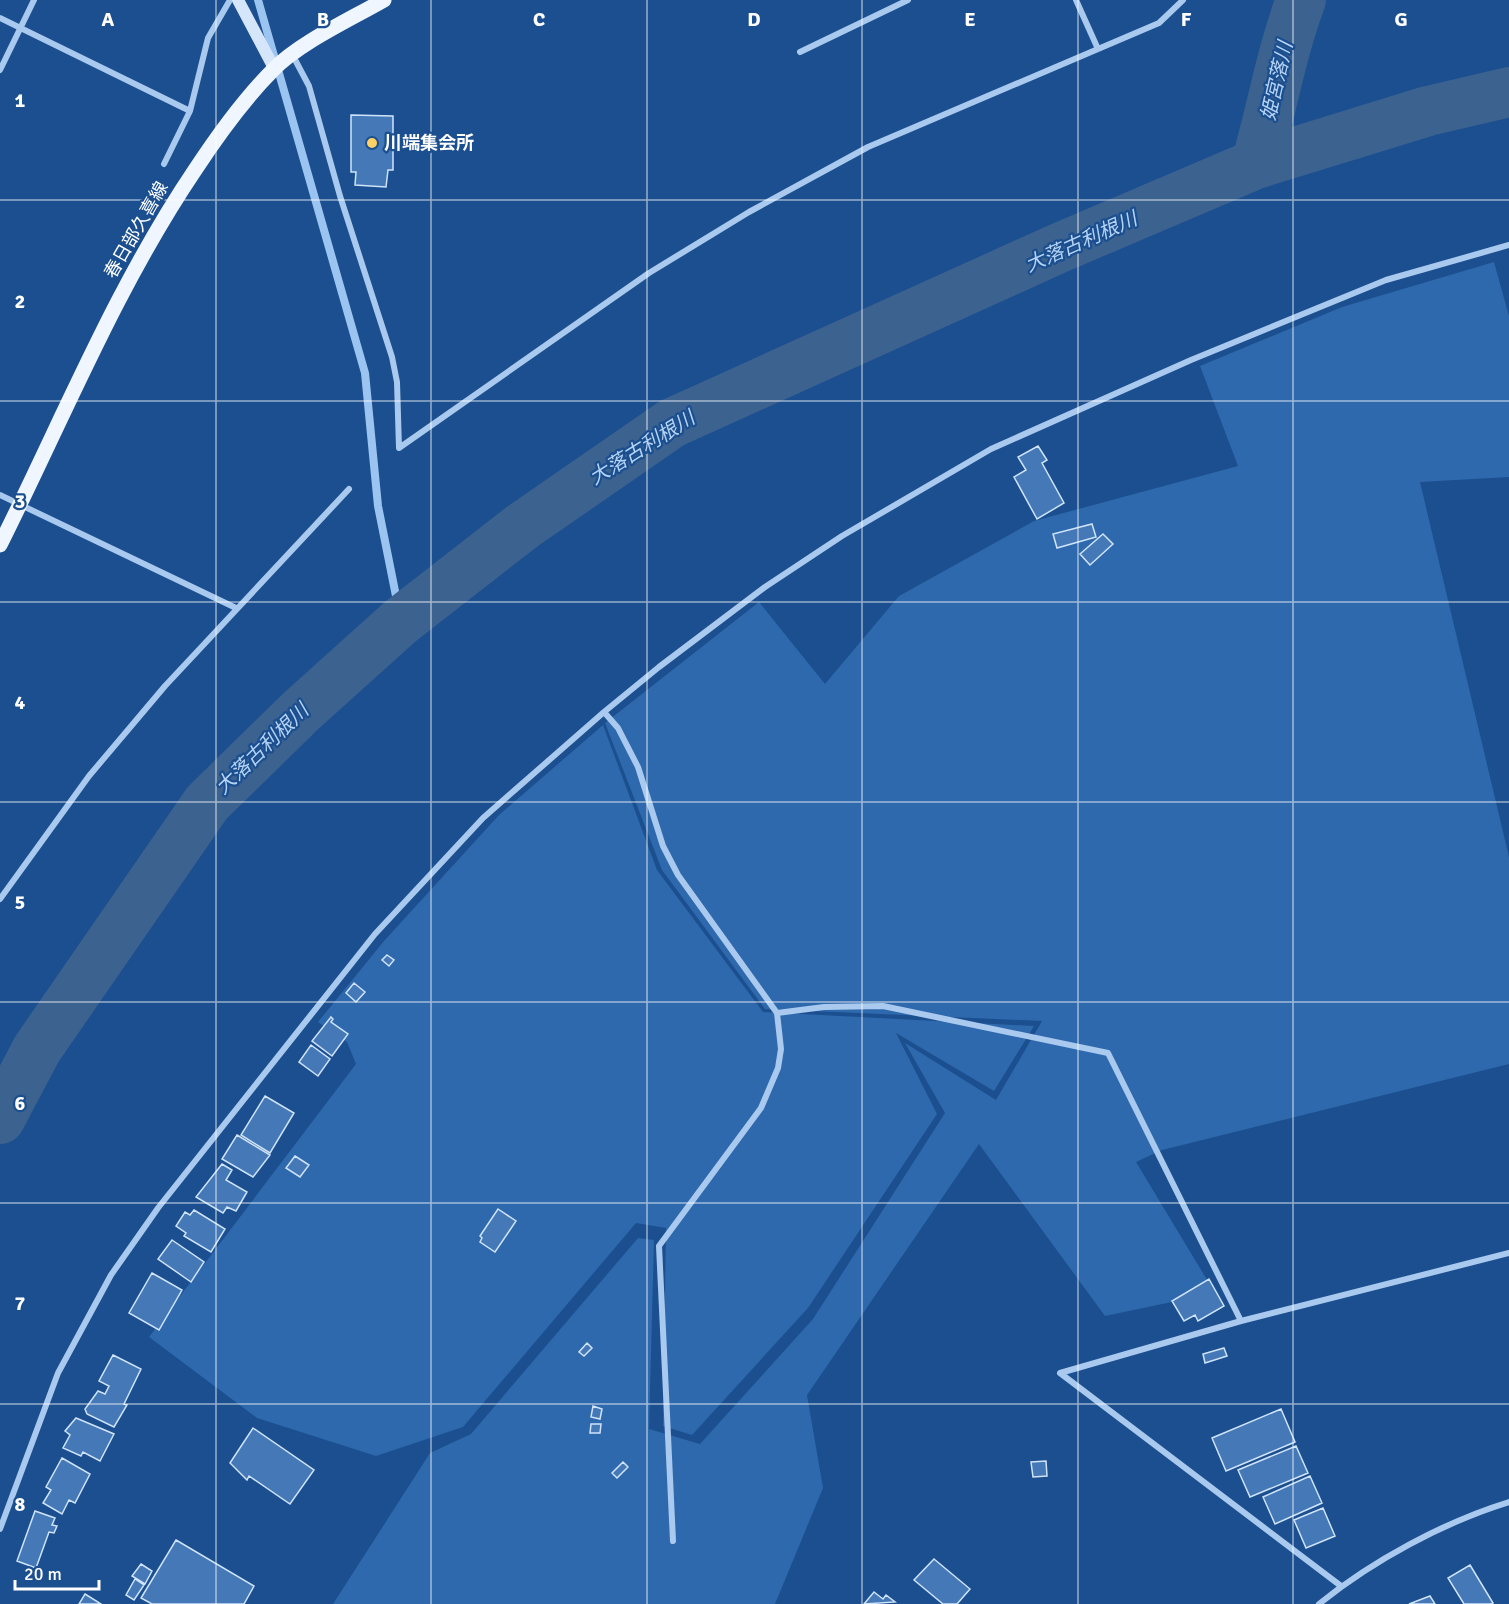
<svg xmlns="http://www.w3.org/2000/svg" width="1509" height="1604" viewBox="0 0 1509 1604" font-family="Signika,'Noto Sans JP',sans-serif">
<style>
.green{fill:#2e69ad}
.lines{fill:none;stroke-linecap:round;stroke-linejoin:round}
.stream{stroke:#9cc4f0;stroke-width:8}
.river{stroke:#3c6290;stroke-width:50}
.building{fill:#4478b7;stroke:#cfe3fa;stroke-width:1.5}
.street{stroke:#a9c9ee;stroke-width:6}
.secondary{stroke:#d6e6fa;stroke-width:12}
.primary{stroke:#f0f6ff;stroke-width:15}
.grid{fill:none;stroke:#fff;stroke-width:1.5;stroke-opacity:0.55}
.poi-dot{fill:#ffd166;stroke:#1b4f8f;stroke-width:2}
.labels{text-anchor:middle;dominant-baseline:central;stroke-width:4.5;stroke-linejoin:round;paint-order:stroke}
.poi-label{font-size:18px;font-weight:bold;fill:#fff;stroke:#1b4f8f;text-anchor:start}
.street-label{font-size:18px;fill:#fff;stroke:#1b4f8f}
.water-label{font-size:20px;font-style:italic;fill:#b5d3f5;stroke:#1b4f8f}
.grid-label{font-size:20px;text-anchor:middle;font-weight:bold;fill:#fff;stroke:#1b4f8f;stroke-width:4.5;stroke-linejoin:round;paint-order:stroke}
</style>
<rect width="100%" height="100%" fill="#1b4f8f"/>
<path class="green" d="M1494 262 1509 316V477L1420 482 1509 857V1064L1162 1150 1136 1162 1215 1293 1105 1316 979 1144 807 1395 823 1488 775 1604H333L430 1453 471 1434 638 1238 654 1240 649 1429 700 1444 813 1319 945 1113 905 1043 996 1100 1042 1021 765 1009 662 870 605 723 759 602 825 684 899 596 1034 521 1238 466 1200 366 1342 307Z
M603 725 657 870 763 1012 1034 1026 994 1091 896 1033 937 1114 808 1308 692 1435 663 1426 666 1228 636 1223 463 1427 376 1456 257 1418 149 1337 356 1064 347 1042 318 1022 384 941 499 815Z"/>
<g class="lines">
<path class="stream" d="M258 0 365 373 378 506 401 621"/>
<path class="river" d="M1256 164C1272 109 1281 53 1301 0
M0 1119 37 1049 207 803 301 711 401 621 523 526 672 423 1059 248 1256 164 1428 111 1509 92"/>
</g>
<path class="building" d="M351 115 393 116V170H388L386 187 355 185 356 172H351Z
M1038 446 1047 460 1042 463 1064 503 1037 519 1014 477 1026 470 1018 457Z
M1092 524 1096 537 1057 548 1053 534Z
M1103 534 1113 544 1090 565 1080 554Z
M387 955 394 960 389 966 382 960Z
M354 983 365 992 356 1002 346 993Z
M331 1017 333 1019 331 1022 348 1034 332 1056 312 1041Z
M311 1045 330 1059 318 1076 299 1062Z
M265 1096 294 1113 270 1153 241 1135Z
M237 1135 270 1155 253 1177 222 1159Z
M295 1156 309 1165 300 1177 286 1168Z
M222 1164 232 1170 226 1180 247 1192 236 1211 227 1207 223 1213 196 1197Z
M498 1209 516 1221 495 1252 480 1242 482 1238 480 1236Z
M194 1210 225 1229 211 1252 184 1236 186 1233 176 1226 185 1212 190 1215Z
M172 1240 204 1262 191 1282 158 1259Z
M152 1273 182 1290 159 1330 129 1313Z
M1209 1279 1224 1306 1198 1321 1195 1315 1184 1321 1172 1301Z
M587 1343 592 1348 584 1356 579 1352Z
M1224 1348 1227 1356 1205 1363 1203 1354Z
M113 1355 141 1369 124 1404 127 1405 114 1427 87 1414 85 1409 98 1391 105 1394 109 1386 99 1381Z
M593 1406 602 1409 600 1419 591 1417Z
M1281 1409 1295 1442 1226 1471 1212 1438Z
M76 1418 114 1434 100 1461 83 1452 81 1456 63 1448 70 1435 65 1431Z
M591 1424H601L600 1433H590Z
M253 1428 314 1470 290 1504 249 1476 247 1480 230 1463Z
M1296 1446 1308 1473 1250 1497 1238 1470Z
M62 1458 90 1474 75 1503 69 1500 62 1514 43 1503 51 1490 46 1487Z
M1046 1461 1047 1476 1033 1477 1031 1462Z
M623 1462 628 1467 617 1478 612 1473Z
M1310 1476 1322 1503 1275 1524 1263 1497Z
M1323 1508 1335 1536 1306 1548 1294 1520Z
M35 1511 55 1518 52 1525 57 1526 54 1533 49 1532 36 1568 17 1561Z
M176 1540 254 1586 244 1604H152L141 1598Z
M934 1559 970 1589 957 1604H943L914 1580Z
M141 1564 152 1571 145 1584 132 1576Z
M1470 1565 1493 1603 1491 1604H1464L1448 1578Z
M135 1579 144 1585 134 1600 126 1595Z
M874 1592 883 1599 886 1595 895 1602 864 1604Z
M85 1594 101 1604H79Z
M1430 1596 1435 1604H1409Z"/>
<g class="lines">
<path class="street" d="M1076 0 1098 49
M0 18 190 111 208 38 230 0
M800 52 908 0
M292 54 309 86 340 196 392 357 397 382 399 448 649 273 749 212 868 147 1159 23 1183 0
M0 70 34 0
M164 164 190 111
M0 495 236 608
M604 712 618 728 638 767 663 846 678 875 777 1013 781 1049 778 1068 761 1108 659 1246 673 1541
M0 899 89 776 165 686 349 489
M777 1013 824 1007 883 1006 1108 1053 1241 1321
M0 1529 58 1373 111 1275 158 1208 375 934 483 818 604 712 659 667 765 587 842 536 991 449 1191 360 1386 280 1509 245
M1341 1586 1060 1373 1241 1321 1509 1253
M1319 1604C1372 1561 1444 1522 1509 1502"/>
<path class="secondary" d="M238 0 274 68"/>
<path class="primary" d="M0 545C63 419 116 287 195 170 218 135 243 100 273 70 299 43 351 19 384 0"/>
</g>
<path class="grid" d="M216 0V1604M431 0V1604M647 0V1604M862 0V1604M1078 0V1604M1293 0V1604M0 200H1509M0 401H1509M0 602H1509M0 802H1509M0 1002H1509M0 1203H1509M0 1404H1509"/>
<circle class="poi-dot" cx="372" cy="143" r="6"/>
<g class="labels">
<g class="poi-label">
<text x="384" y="143">川端集会所</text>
</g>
<g class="street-label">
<text transform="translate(136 230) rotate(-60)">春日部久喜線</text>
</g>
<g class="water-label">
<text transform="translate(1277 81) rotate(-77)">姫宮落川</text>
<text transform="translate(1081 242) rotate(-24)">大落古利根川</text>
<text transform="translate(642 448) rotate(-32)">大落古利根川</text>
<text transform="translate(262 749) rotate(-44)">大落古利根川</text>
</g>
</g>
<g class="grid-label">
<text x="108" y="26">A</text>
<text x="323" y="26">B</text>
<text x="539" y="26">C</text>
<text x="754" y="26">D</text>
<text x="970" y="26">E</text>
<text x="1186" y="26">F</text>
<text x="1401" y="26">G</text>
<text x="20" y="107">1</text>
<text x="20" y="308">2</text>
<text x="20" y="508">3</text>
<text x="20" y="709">4</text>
<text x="20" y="909">5</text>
<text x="20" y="1110">6</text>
<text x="20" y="1310">7</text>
<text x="20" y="1511">8</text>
</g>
<path d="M15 1580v9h84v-9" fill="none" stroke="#ffffff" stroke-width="3"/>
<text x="24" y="1580" font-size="18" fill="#ffffff" stroke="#1b4f8f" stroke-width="4.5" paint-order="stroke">20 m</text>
</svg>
